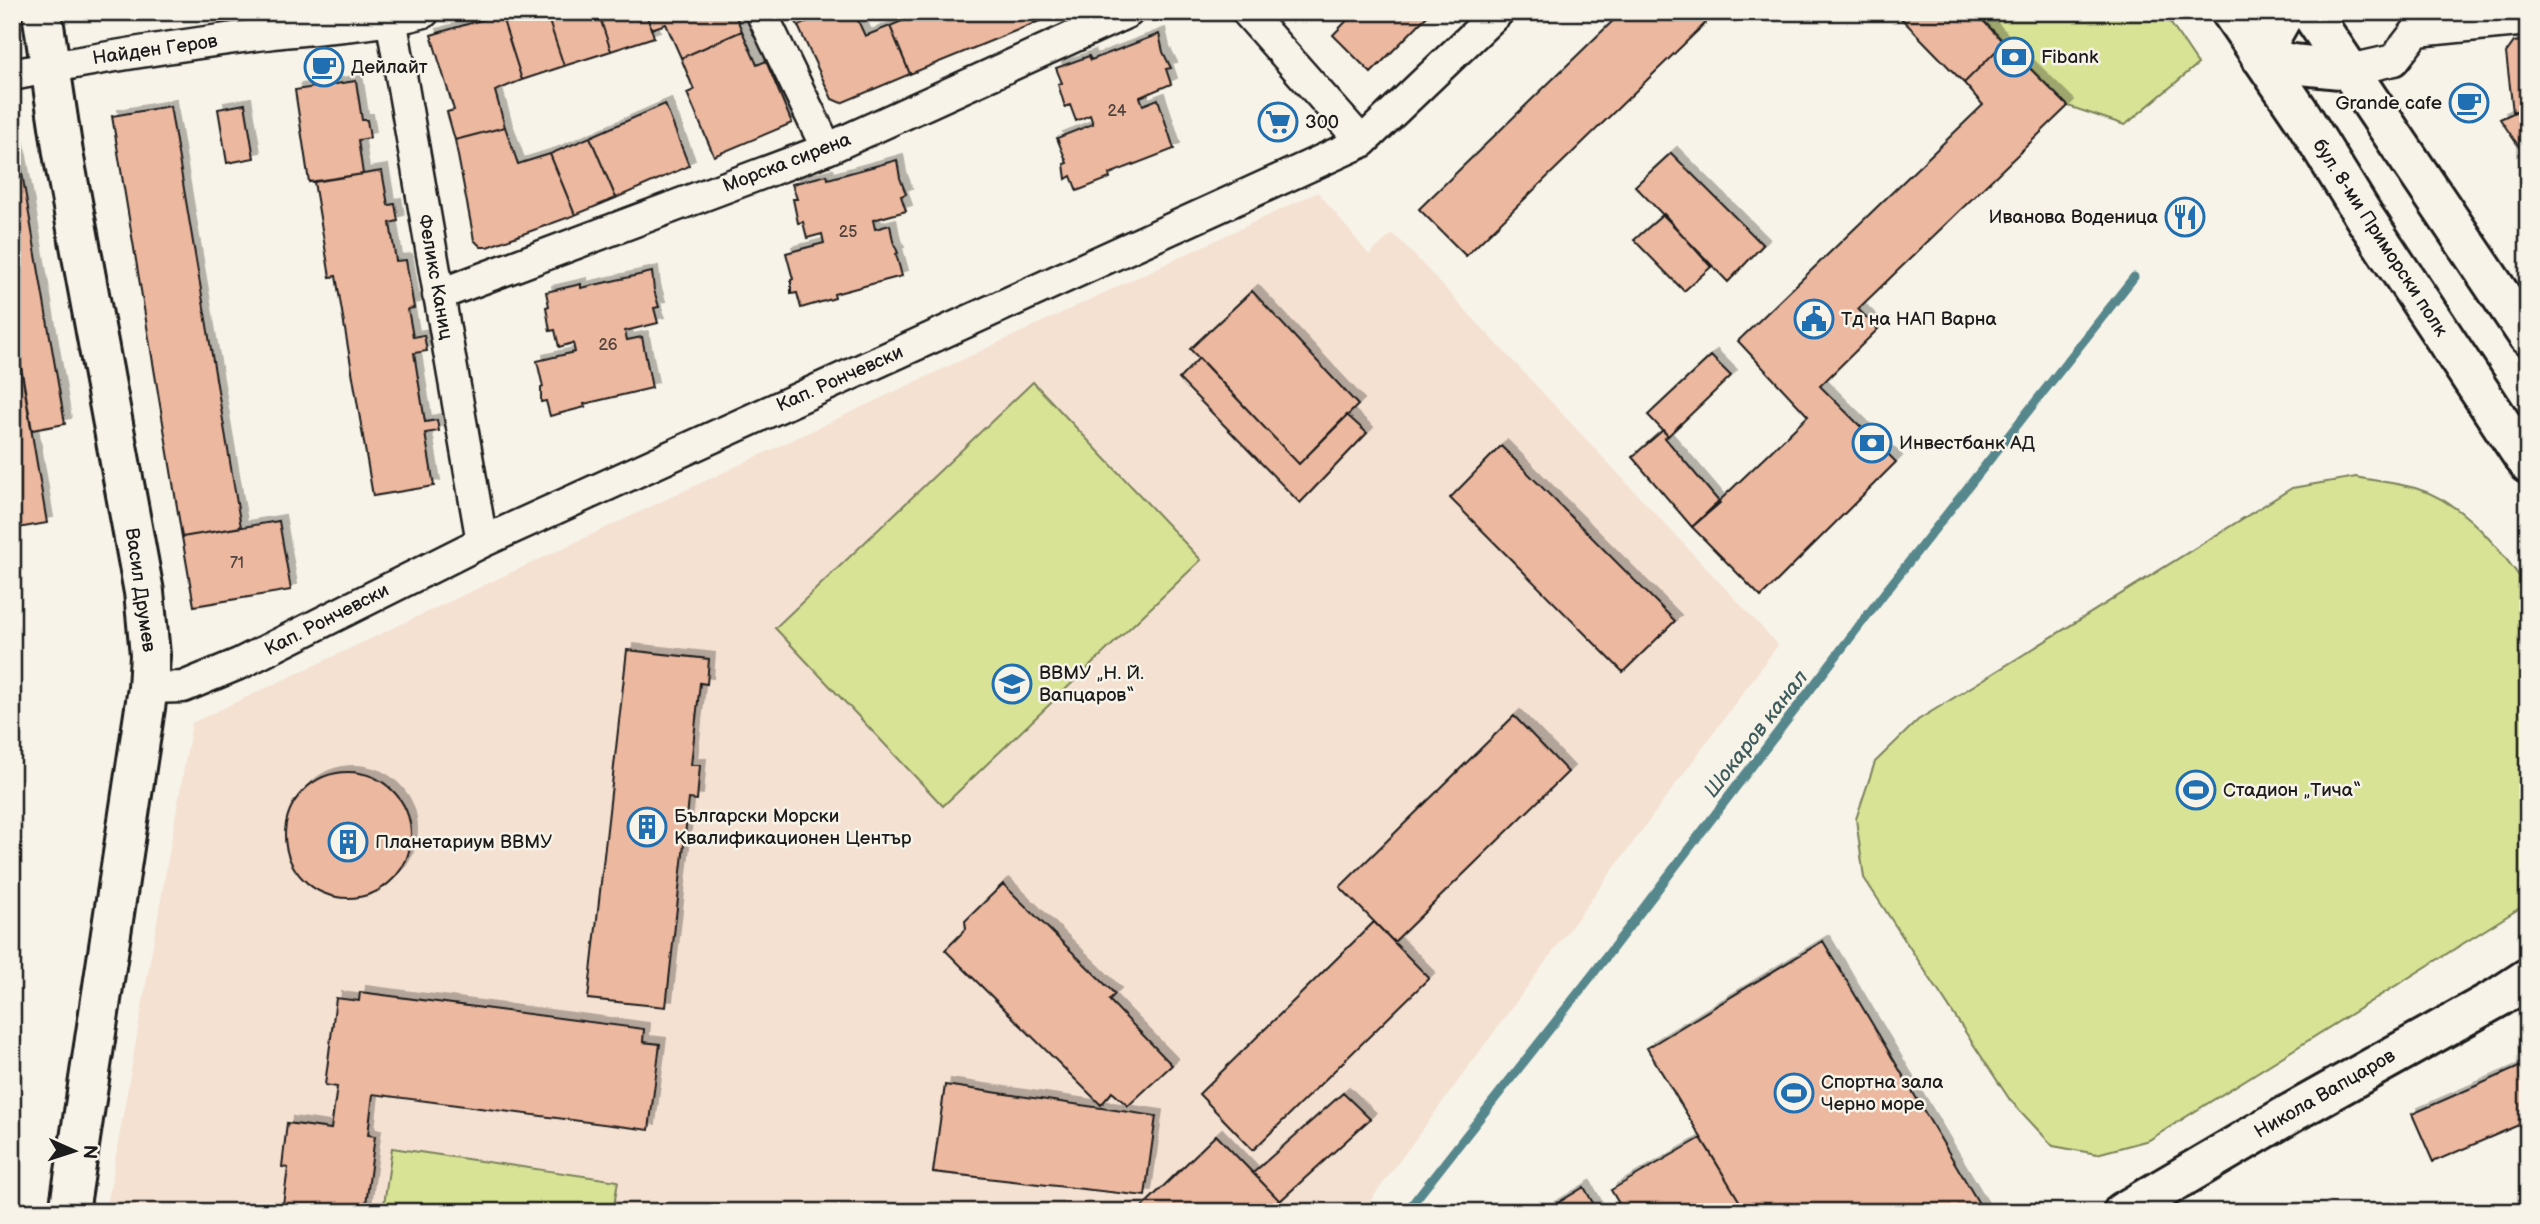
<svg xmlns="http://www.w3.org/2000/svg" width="2540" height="1224" viewBox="0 0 2540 1224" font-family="'Balsamiq Sans',sans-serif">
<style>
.built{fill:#f4e1d2}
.green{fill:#d8e396;stroke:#7a8059;stroke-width:2}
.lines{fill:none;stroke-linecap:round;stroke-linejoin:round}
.stream{stroke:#57878c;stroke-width:9}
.building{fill:#ecb89f;stroke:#1c1c1c;stroke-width:2;filter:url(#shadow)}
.minor-casing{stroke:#1c1c1c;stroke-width:35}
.tertiary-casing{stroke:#1c1c1c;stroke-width:44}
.primary-casing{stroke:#1c1c1c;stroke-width:44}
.minor{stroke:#f7f3e8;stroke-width:30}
.tertiary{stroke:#f7f3e8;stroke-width:38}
.primary{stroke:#f7f3e8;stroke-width:38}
.labels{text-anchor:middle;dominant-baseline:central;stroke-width:5;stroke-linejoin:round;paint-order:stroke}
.number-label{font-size:16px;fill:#50433d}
.street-label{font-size:19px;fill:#1c1c1c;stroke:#f7f3e8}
.poi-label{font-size:19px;fill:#1c1c1c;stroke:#f7f3e8;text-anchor:start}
.water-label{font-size:21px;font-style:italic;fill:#3e5b5d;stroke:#f7f3e8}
</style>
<defs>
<filter id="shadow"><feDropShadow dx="6" dy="-6" stdDeviation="0" flood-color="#0004"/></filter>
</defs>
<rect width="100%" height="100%" fill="#f7f3e8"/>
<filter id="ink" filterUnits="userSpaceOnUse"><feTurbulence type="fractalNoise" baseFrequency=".0143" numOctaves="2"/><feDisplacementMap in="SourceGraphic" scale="14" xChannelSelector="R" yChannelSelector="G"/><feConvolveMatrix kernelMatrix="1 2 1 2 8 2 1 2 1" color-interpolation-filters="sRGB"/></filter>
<g filter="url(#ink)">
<path class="built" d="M1318 192 1369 255 1392 234 1400 240 1778 645 1362 1212H106L192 723Z"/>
<path class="green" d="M1975 12H2163L2198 64 2125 125 2068 106Z
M1033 382 1201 560 943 806 775 628Z
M2356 477C2375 481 2396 483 2415 488 2464 502 2499 548 2528 588V903L2149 1140 2097 1154 2053 1146 2010 1100 1864 878 1856 819 1875 762 1918 720 2292 488Z
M392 1148 618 1181 613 1212H383Z"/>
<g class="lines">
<path class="stream" d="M1406 1212 1593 974 1882 596 2134 277"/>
</g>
<path class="building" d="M99 12H138L100 19Z
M218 12H276V16L221 25Z
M507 12H546L564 66 522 80 501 14Z
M546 12H598L611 51 564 66Z
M598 12H646L654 37 611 51Z
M646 12H734L742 31 681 58 666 24 651 29Z
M792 12H827L798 26Z
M827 12H854L865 36 890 26 910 74 841 103 832 99 798 26Z
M923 12H1030L1035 23 910 74 890 26Z
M1030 12H1061L1035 23Z
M1355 12H1431L1371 73 1333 35Z
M1622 12H1717L1466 256 1419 209Z
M1895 12H1975L2004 43 1964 83Z
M501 14 522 80 495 91 505 127 455 140 447 112 454 110 431 35Z
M742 31 757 65 766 61 792 123 714 156 687 93 694 90 681 58Z
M1159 34 1163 52 1171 68 1166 69 1171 84 1140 97 1143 105 1158 99 1174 149 1109 174 1110 178 1077 191 1071 176 1066 179 1064 164 1067 163 1057 138 1093 124 1090 115 1076 121 1070 105 1065 107 1058 84 1062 83 1056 68 1089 56 1091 60Z
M2528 40V106L2513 112 2506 53 2514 42Z
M2004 43 2068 106 1858 309 1878 329 1820 386 1896 462 1761 597 1692 527 1808 416 1738 341 1983 105 1964 83Z
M356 81 362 120H367L370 138 358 140 363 174 309 182 295 90Z
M245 104 254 158 227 163 218 109Z
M665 104 689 166 616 198 590 137Z
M170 106 241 527 182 537 112 116Z
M2528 106V160L2500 119Z
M12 115 65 424 32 430 12 315Z
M505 127 518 164 550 154 575 215 487 247H481L474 240 455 140Z
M590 137 616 198 575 215 550 154Z
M1671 153 1763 245 1728 282 1635 186Z
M897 160 900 178 906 194 901 196 906 211 873 220 875 229 890 225 893 241 898 253 896 254 902 276 834 294 835 298 801 308 797 293 791 294V280L793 279 786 253 824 243 822 234 807 238 803 222 798 223 793 199H797L792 184 827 175 828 179Z
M382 171 388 205 395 204 398 221 390 223 396 261 406 260 414 308 408 309 413 337 424 335 427 351 414 353 425 422 437 420 439 431 425 433 434 486 373 496 336 276 330 277 314 182Z
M1664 214 1711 267 1684 291 1634 240Z
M652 272 654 290 659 307 654 308 658 323 625 331 627 340 642 337 652 388 584 404 585 407 550 416 546 401 541 402V388L543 387 537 361 575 352 573 343 559 347 555 330 550 331 546 307 549 306 546 292 581 284V288Z
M1252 291 1358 405 1299 464 1190 349Z
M12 315 47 523 12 529Z
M1711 356 1731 376 1668 436 1648 415Z
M1199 358 1299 464 1347 415 1367 433 1300 503 1179 379Z
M1663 430 1668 436 1665 438 1720 503 1692 527 1632 457Z
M1501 446 1675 621 1623 672 1450 498Z
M279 521 291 590 194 606 182 537Z
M627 650 709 659 707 684 700 683 691 765H700L697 800 689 799 666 1007 588 999Z
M1514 716 1568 772 1394 942 1340 887Z
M285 835a63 63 0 1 1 126 0a63 63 0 1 1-126 0Z
M1003 884 1115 994 1109 1000 1172 1065 1128 1106 1112 1092 1101 1105 945 950 966 929 965 921Z
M1374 922 1429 978 1253 1150 1199 1094Z
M1823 941 1984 1212H1746L1647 1048Z
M360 992 644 1029 643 1042 660 1044 649 1130 373 1094 368 1135 375 1136 365 1212H282L288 1168 282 1167 287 1123 331 1129 337 1087 325 1085 336 998 359 1001Z
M2528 1063V1121L2433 1162 2412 1114Z
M945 1085 1156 1116 1145 1196 933 1172Z
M1343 1093 1370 1119 1280 1201 1253 1173Z
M1216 1135 1280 1201 1270 1212H1137Z
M1701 1138 1746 1212H1624L1611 1190Z
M1584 1187 1598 1212H1543Z"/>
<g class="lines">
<defs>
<path id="minor" d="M390 12 482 542
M761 12 827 149
M1247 12 1362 142
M2417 31 2528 20
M2350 70 2394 60 2429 15
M12 75C96 58 180 45 265 34 318 27 372 27 424 12
M438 295 827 149 1128 12
M148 688 183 687 241 663 482 542 1362 142 1498 12"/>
<path id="tertiary" d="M42 12 63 153 144 592 150 655 148 688 69 1212
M2123 1212 2293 1112 2499 997 2528 978"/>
<path id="primary" d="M2231 12 2302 116 2365 218 2528 464
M2310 12 2528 336
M2260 56 2292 64 2350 70
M2260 56 2285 12"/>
</defs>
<use href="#minor" class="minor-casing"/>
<use href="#tertiary" class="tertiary-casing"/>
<use href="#primary" class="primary-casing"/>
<use href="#minor" class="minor"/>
<use href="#tertiary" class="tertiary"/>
<use href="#primary" class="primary"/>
</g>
</g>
<defs>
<symbol id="bank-ring" viewBox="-11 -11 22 22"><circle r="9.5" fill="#f7f3e8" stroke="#1f6fb2" stroke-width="1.5"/><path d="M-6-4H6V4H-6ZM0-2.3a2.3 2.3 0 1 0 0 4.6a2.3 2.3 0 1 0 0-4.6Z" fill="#1f6fb2"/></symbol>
<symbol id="cafe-ring" viewBox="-11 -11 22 22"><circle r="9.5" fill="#f7f3e8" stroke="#1f6fb2" stroke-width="1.5"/><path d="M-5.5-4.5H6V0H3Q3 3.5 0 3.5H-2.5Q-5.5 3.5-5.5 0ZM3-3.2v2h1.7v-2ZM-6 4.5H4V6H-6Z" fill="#1f6fb2"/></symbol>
<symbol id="supermarket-ring" viewBox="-11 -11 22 22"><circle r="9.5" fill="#f7f3e8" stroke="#1f6fb2" stroke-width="1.5"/><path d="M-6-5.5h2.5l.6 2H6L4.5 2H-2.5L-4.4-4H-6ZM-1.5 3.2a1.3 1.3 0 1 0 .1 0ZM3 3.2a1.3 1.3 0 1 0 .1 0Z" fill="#1f6fb2"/></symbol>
<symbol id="restaurant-ring" viewBox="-11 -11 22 22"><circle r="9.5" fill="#f7f3e8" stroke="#1f6fb2" stroke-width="1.5"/><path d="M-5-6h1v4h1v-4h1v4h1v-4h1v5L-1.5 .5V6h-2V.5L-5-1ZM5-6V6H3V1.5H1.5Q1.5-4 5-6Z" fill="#1f6fb2"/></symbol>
<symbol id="civic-ring" viewBox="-11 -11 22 22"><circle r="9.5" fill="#f7f3e8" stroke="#1f6fb2" stroke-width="1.5"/><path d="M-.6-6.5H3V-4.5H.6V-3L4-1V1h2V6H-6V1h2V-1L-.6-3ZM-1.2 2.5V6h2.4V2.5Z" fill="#1f6fb2"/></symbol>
<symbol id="university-ring" viewBox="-11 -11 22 22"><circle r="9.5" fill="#f7f3e8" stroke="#1f6fb2" stroke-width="1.5"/><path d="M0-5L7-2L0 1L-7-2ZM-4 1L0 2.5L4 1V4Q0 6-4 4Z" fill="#1f6fb2"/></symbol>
<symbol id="stadium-ring" viewBox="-11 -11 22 22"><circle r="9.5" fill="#f7f3e8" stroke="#1f6fb2" stroke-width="1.5"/><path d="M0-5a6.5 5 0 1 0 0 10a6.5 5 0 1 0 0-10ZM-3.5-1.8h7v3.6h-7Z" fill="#1f6fb2"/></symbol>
<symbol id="building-ring" viewBox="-11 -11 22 22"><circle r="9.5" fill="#f7f3e8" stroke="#1f6fb2" stroke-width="1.5"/><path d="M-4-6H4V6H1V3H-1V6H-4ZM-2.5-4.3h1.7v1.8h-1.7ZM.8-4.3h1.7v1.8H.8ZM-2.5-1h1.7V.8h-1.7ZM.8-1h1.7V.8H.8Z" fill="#1f6fb2"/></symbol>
</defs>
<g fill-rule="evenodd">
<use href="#bank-ring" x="1992" y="35" width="44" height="44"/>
<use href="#cafe-ring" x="302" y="45" width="44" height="44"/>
<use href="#cafe-ring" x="2447" y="81" width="44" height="44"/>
<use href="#supermarket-ring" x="1256" y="100" width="44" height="44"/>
<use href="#restaurant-ring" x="2163" y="195" width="44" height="44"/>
<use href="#civic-ring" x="1792" y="297" width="44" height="44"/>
<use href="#bank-ring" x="1850" y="421" width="44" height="44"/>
<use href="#university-ring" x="990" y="662" width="44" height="44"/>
<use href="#stadium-ring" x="2174" y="768" width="44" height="44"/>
<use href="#building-ring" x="625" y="805" width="44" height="44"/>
<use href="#building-ring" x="326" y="820" width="44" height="44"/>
<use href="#stadium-ring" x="1772" y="1071" width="44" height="44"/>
</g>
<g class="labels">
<g class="number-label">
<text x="1117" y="111">24</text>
<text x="848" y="232">25</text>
<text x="608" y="345">26</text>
<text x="237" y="563">71</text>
</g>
<g class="street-label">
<text transform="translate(155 50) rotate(-8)">Найден Геров</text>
<text transform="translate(787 163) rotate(-21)">Морска сирена</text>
<text transform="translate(2380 238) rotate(57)">бул. 8-ми Приморски полк</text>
<text transform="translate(435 277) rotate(80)">Феликс Каниц</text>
<text transform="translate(840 379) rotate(-24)">Кап. Рончевски</text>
<text transform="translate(140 590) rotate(82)">Васил Друмев</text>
<text transform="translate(327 620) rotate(-27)">Кап. Рончевски</text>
<text transform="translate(2325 1094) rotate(-30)">Никола Вапцаров</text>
</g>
<g class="poi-label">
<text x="2041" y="57">Fibank</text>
<text x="351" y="67">Дейлайт</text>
<text x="2442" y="103" text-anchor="end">Grande cafe</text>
<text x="1305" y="122">300</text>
<text x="2158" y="217" text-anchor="end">Иванова Воденица</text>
<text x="1841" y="319">Тд на НАП Варна</text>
<text x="1899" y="443">Инвестбанк АД</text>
<text x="1039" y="673">ВВМУ „Н. Й.<tspan x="1039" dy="22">Вапцаров“</tspan></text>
<text x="2223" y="790">Стадион „Тича“</text>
<text x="674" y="816">Български Морски<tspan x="674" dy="22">Квалификационен Център</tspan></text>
<text x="375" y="842">Планетариум ВВМУ</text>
<text x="1821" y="1082">Спортна зала<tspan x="1821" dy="22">Черно море</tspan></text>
</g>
<g class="water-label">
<text transform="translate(1756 734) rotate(-52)">Шокаров канал</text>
</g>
</g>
<rect width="2540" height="1224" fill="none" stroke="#f7f3e8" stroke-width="42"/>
<rect x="21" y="21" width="2498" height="1182" fill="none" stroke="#1c1c1c" stroke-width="2.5" filter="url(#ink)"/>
<g transform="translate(74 1151) rotate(93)" stroke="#f7f3e8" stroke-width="5" paint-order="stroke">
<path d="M0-5L12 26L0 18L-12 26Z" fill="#1c1c1c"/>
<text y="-10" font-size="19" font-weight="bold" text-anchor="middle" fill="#1c1c1c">N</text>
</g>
</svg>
